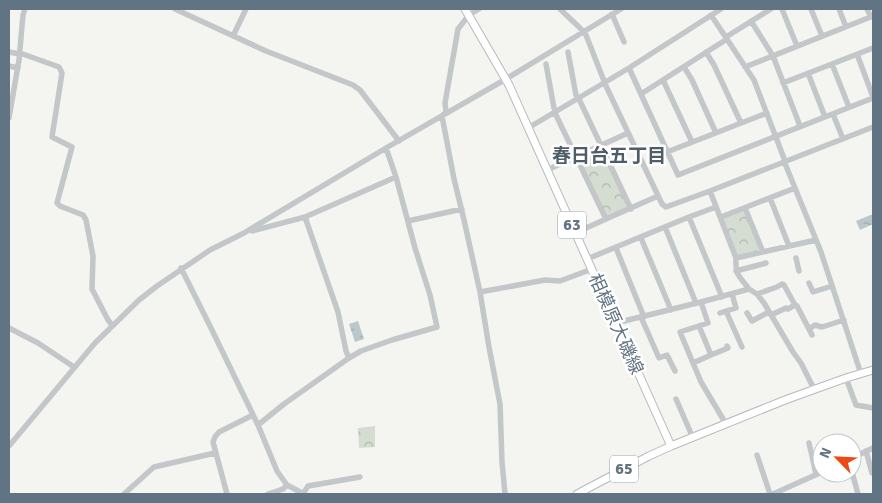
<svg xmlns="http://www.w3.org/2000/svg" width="882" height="503" viewBox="0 0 882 503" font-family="Signika,'Noto Sans JP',sans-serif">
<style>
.forest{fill:url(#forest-crowns)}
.water{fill:url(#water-ripples)}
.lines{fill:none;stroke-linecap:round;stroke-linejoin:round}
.major-casing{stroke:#b6babe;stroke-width:9}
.minor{stroke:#c3c7ca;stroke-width:5.5}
.major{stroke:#fff;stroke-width:7}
.labels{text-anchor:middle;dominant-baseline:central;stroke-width:5;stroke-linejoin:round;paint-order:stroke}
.shield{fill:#fff;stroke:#909ea8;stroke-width:1}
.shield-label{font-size:16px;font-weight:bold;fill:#617483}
.street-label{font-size:18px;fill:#617483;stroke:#fff}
.neighbourhood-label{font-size:19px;font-weight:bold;fill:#4f5d68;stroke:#fff}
</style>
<defs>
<pattern id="forest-crowns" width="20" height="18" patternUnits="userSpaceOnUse" patternTransform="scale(1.25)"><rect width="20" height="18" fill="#d5dcd1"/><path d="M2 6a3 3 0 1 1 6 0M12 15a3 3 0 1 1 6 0" fill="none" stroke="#b0b7af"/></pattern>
<pattern id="water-ripples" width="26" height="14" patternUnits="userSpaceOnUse" patternTransform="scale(1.25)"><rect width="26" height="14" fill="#bac7cb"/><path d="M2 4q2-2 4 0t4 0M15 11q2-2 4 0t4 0" fill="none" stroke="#9ba6aa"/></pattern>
</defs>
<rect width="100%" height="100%" fill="#f4f5f0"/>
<path class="forest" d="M601 148 628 207 607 217 578 159Z
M744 210 760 251 737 256 723 218Z
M375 426V447L359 448 358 428Z"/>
<path class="water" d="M873 214V224L860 230 856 221Z
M358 321 364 339 355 342 349 324Z"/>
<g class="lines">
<defs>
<path id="major" d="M465 9 509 85 671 446
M577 494 649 456 671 446 785 400 846 378 873 370"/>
</defs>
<use href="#major" class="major-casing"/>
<path class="minor" d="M175 9 266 51 353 85 360 90 399 141
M479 9 469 15 458 29 445 103 446 112 442 116 454 179 464 220 480 292 545 280 560 281 592 269
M560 9 580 28 586 35 606 86 662 204 666 207 710 191 873 127
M782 9 797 46
M811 9 822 36
M839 9 846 27
M867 9 871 17
M612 14 624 42
M711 15 754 80 785 161
M751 21 773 56 800 126
M233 36 246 9
M726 37 771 9
M9 52 20 54
M568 52 576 95
M706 52 714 65 741 123
M20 53 59 67 62 73 52 137 72 147 57 203 60 206 83 215 86 220 93 256 92 289 108 320 112 325
M857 54 873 97
M546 64 554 108
M832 64 849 107
M9 66 18 68
M684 67 692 80 716 133
M745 67 873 16
M629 68 678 175 873 98
M808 73 825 117
M663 80 692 142
M783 83 873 48
M641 94 727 39
M579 99 631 209
M555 113 606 219 658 196
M833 114 843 139
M9 118 19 60 23 15 25 9
M528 128 629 68 721 9
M667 152 767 113
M784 161 795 188
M547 170 628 133
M710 191 736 258 816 240
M770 198 789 246
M745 208 763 252
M305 217 396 177
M689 217 716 207
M721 217 795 188 821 252 861 374
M408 221 462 209
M665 227 696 303
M252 231 305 217 338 312 346 351 349 358
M575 233 606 219
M641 238 671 310
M616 248 644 317
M796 258 799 271
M587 259 689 217 722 297
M181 268 211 328 258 425 277 471 287 485 304 494
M736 271 766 263
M809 283 813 292 832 286
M749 289 757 294 764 303 793 352 801 363 814 389
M480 292 489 347 500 404 502 462 505 494
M757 294 777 287 782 284 784 285 795 305 797 306 812 335
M701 302 708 323 680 332 701 382 726 424
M726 311 742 347
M720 313 736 308 732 294
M747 313 752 321 769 312
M771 315 786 308 788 309 795 305
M641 317 659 358 667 355 675 371
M616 323 701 302 749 289C739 275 735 276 736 258
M9 328 38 343 74 367
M809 329 815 325 822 327 844 320
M711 355 728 348 727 346
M693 363 711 355 699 326
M846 378 856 405 873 408
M676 399 693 438
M258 425 284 404 349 358 361 351 392 340 437 327 430 295 415 248 396 177 386 148
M809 443 816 474
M9 446 95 343 139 300 157 286 210 250 244 233 386 148 506 79 621 9
M866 451 872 473
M757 455 770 494
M852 458 873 448
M852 472 858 494
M124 494 154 467 215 453
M227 494 213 442 215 437 219 432 253 415
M268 494 283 489 287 485
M303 494 308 486 360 477
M773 494 822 472"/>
<use href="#major" class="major"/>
</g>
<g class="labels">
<g class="shield">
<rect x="558" y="211.5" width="28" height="27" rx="4"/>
<rect x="610" y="455.5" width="28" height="27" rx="4"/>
</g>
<g class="shield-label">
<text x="572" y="225">63</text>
<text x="624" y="469">65</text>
</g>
<g class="street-label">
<text transform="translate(616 324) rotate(66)">相模原大磯線</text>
</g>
<g class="neighbourhood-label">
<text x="609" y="156">春日台五丁目</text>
</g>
</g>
<rect width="882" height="503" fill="none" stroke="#617483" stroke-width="20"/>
<g transform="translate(837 458) rotate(294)"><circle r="24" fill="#ffffff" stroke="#c0c7cd"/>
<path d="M0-4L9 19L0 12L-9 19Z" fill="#f04814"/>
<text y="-8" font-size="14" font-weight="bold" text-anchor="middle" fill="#617483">N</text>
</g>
</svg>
